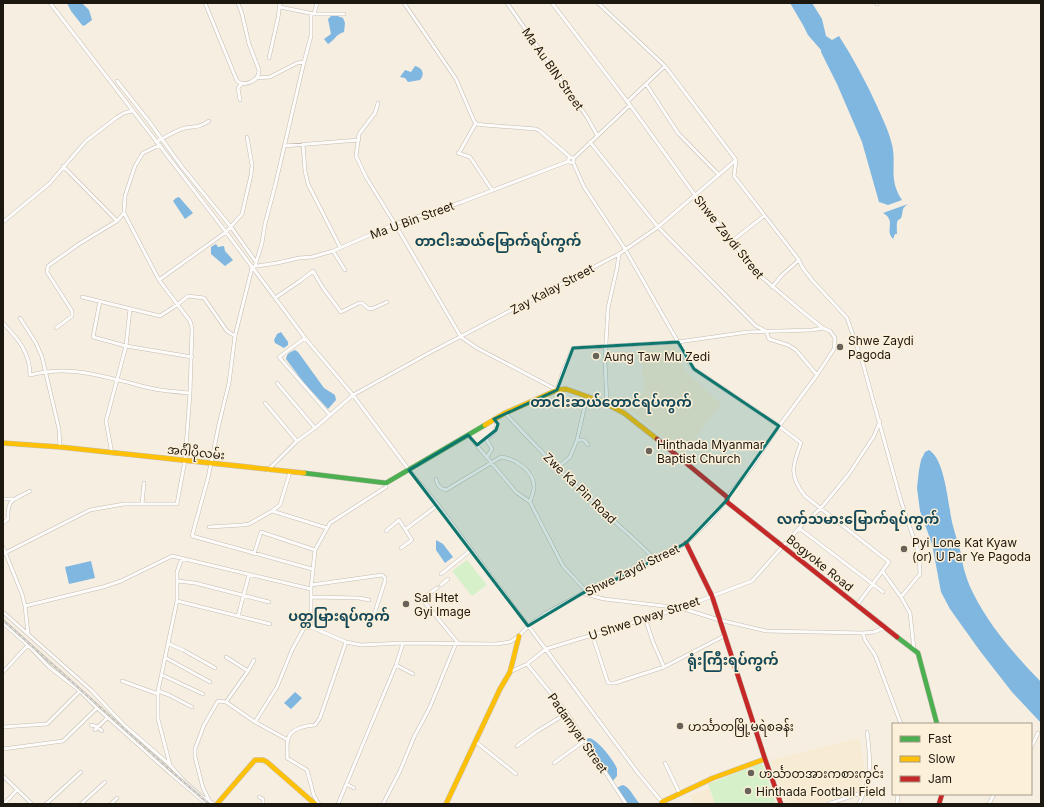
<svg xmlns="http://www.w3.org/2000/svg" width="1044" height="807" viewBox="0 0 1044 807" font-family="Inter,'Noto Sans Myanmar',sans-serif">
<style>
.built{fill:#f7ebd4}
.green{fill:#d6f1c9}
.water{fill:#7fb7e0}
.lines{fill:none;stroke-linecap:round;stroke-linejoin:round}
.street-casing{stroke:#c2bdb3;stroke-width:4}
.fast-casing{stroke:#c2bdb3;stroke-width:5.5}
.slow-casing{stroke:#c2bdb3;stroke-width:5.5}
.jam-casing{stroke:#c2bdb3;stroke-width:5.5}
.street{stroke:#fefcfa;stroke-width:3}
.fast{stroke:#4caf50;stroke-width:4.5}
.slow{stroke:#ffc107;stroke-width:4.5}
.jam{stroke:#c62828;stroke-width:4.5}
.rail-casing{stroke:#c5c3bf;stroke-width:2.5}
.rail{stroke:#fdf0d9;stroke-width:1;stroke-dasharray:3;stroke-linecap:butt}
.marked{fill:#0f766e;fill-opacity:0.2;stroke:#0f766e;stroke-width:3;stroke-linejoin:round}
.poi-dot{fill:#686258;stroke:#fdf0d9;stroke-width:1.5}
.labels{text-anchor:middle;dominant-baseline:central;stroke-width:3;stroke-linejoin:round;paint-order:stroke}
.street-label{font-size:12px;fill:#1c170f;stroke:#fdf0d9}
.poi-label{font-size:12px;fill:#1c170f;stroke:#fdf0d9;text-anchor:start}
.quarter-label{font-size:14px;font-weight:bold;fill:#154959;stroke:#fdf0d9}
</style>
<rect width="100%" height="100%" fill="#f5eee1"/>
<path class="built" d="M675 345 686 372 721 404 683 454 629 409 644 391 641 346Z
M859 738 865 769 861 790 819 804H786L770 760Z
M709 789 715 804H694L690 795Z"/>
<path class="green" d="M467 560 487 585 472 596 452 571Z
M762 763 776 804H715L708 784Z"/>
<path class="water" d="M67 3H82L89 10 92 20 84 26 82 25 71 11Z
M790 3H812L822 19 826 36 832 40 839 36C853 58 866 82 877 106 882 118 888 129 891 141 898 163 887 178 902 200L888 205 879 202 862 142 837 84 821 52V50L808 35 803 25Z
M335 15 343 18 345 23 344 32C336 34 335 40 328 44L324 39 331 34 328 19 331 16Z
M415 66C423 68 425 74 420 80L408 82 405 78 400 77 405 70 411 72Z
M179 197 193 213 185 219 173 201 176 198Z
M908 204C900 209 904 212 901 218 900 219 899 220 898 220 896 224 897 230 897 234H895L893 239C884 230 897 221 883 213Z
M216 244 218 247 224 246 225 251 233 260 225 266 211 254V247Z
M281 332 288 342V345L284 348 275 343 274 340 277 334Z
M295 350 298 352 324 388 335 395 336 400 328 409 304 383 286 359C287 353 290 352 295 350Z
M929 450C946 460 948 508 953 526 955 534 958 542 960 550 962 555 962 560 963 565 965 574 969 585 973 593 990 627 1015 655 1041 682V723L1012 692 980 651 950 609 941 592 932 544 920 511 917 488 919 470 921 460 925 452Z
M436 540 443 544 453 557 445 563 436 550Z
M91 561 95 578 69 584 65 567Z
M295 692 302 698 291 709 284 703Z
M589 738C597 739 614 760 617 769 617 771 617 774 617 776L611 783 591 750C587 748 584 745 585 740Z
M623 785C630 787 634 798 640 804H624L616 791 618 787Z"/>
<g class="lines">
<defs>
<path id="street" d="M50 3 226 232 305 338 353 395 409 470 438 505 638 773 662 802
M205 3 237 81C245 87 259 81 259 70L249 44 242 14 238 3
M404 3 456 79 474 121 477 124 484 125 536 129 540 131 570 157
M507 3 587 117 597 135
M552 3 630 105 695 195 758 274 803 312 823 328 830 331 835 338 834 349 817 375 779 426 751 468 727 497
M598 3 665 66 736 160 734 176 738 181 799 260 802 267 812 280 847 318 863 364 901 501 919 554 920 574 901 597
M876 3 877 4
M280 7 314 14H344
M314 14 317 3
M269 58 278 18 280 3
M304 62 311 36V14
M117 81 148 120 182 167 231 227 256 262
M646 84 678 133 719 175
M240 100 238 88 242 83
M627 102 665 66
M378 103 375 113 359 134 356 156 366 177 395 224 461 337 477 348 557 390 563 371 573 348 678 342 748 332 812 330 823 328
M156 142C166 137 174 131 185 128 197 126 198 128 209 121
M590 142 658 227 756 326 766 331 769 339 788 345 796 350 817 375
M303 144 305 171 308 184 340 247
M284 146 359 140
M458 153 470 157 492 190
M459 153 476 123
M568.5 160a2.5 2.5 0 1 1 5 0a2.5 2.5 0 1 1-5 0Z
M573 159 630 105
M573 162 584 187 625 249 678 342 685 357 694 369 779 426 801 443C792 466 789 476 805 496L889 562 857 605
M63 166 117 221
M3 222 49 184 86 141 116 118 124 113 132 111
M732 241 764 216
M333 251 345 270
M255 266 262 243 265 224 275 186 304 62 297 63 270 77 256 78
M251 267 277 263 299 258 312 257 333 251 395 224 462 202 569 161
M252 268 235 336 229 383 219 424 208 478 192 536 312 569
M159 280 226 232 242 214 251 175 252 165 247 137
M772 287 782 275 799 260
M82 297 160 316 177 305 188 296 204 298 227 331 235 336
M275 298 300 281 313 271 323 288 341 312 359 303H362L369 309 374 308 387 302
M100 301 93 337 126 346 192 357
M20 318 36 343 42 357 59 429 60 447
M3 323C18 339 30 352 30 375 62 367 86 372 118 380 129 382 139 386 150 388 163 391 177 392 190 393
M56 328 72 316V311L47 272 48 266 79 244 117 221 124 213
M305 338 279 357 329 414
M277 383 315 428 353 395 429 353 619 254 658 227 736 160
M265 403 297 441
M607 404 605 361 608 308 617 268 619 254
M505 413C533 443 561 473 591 500 613 521 636 539 656 561
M468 435 516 492 530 502 563 566 588 593
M577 440H584L588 445
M112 454 106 421 126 346 130 309
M487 457 492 449 486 439C493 434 501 428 494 419
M557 468 570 457 577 440 587 396
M268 470 297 441 315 428
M436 479C437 485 440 489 446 490L501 457C516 459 534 471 534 487 534 493 531 497 530 502
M386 483V487L330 523 315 550 311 589V627L346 642 361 645 403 643 496 644 510 642 519 636 528 626 546 613 583 593 588 592 656 561 686 543 710 520 726 501
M3 499H13
M142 504 144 483
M272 511 327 528
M3 523 8 519C7 498 14 500 30 491
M209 527 242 525 249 524 272 511 280 505 290 472
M799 528 883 592
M406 529 438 505
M386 531 399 520 412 540 401 548
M3 547 22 594 25 606 28 634
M5 553 90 510 124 504H177L185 460 190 393 192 328 190 321 159 280 124 213 125 196 135 166 143 153 160 145
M254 554 261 532 315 550
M182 558 177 572V601L158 691V719L170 765 183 780 201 796 214 804
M883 572 901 597 910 613 914 649
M441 574 471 550
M177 581 195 583 269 602
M311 585 382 575 385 578V581L373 618
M441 585 448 579
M437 588 422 599 458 643
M585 594 604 599 681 608 719 620 766 631 863 633 874 632 884 628
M311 597 359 598 369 600
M177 601 270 624
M25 606 103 587 121 581 172 556 311 589
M3 612 91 690 124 725 170 765
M238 616 249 575
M645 618 653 642 664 667 724 636
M3 623 28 645 49 667 80 691 97 708 171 774 207 804
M863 633 865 640 875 655 901 724
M592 634 608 683H615L664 667
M169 644 183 650 215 668
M226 657 248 671
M166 658 210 682
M527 664 567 713 626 804
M396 665 413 674
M3 672 28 645
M510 672 527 664 546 649 681 608 752 581 799 528 821 508 849 474 874 436 880 421
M162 675 203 694
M122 681 158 694
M158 691 169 695 192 707
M226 702 248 671 254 660
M255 722 277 687 292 650 304 628 311 627
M91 725 98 727 102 731
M3 727 47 724 80 691
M95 730 108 717
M476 742 516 774
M517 746 536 732 567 713
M1031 748 1038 733
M3 749 63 741 97 708
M554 763 584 741
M665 763 680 794
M3 776 32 804
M346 784 354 788
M259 797 263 799V804
M209 800 203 788 195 757V749L204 725 218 701 226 702 255 722 288 740
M4 804 17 790
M46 804 81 772
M81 804 105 782
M111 804 117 798
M319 804 314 796 307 770 287 758C288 753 286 745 288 739 291 728 305 726 315 725L320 718 346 642
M338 804 396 665 403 643
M383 804 400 771 414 737 430 707 456 643
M828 804 864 792
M859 804C872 776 871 762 867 732
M897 804 898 794
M989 804 994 794"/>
<path id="fast" d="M304 473 386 483 485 425
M897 637 918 653 937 724"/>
<path id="slow" d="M485 425 505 413 557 390 566 389 603 402 624 413 657 439
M3 443 60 447 304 473
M217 804 255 760H263L267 762 315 804
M446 804 500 689 510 672 519 636
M663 804 662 802 713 778 765 759"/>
<path id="jam" d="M657 439 727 497V502L897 637
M686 543 712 596 765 759 781 804
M939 804 942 794"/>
</defs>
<use href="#street" class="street-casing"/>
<use href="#fast" class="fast-casing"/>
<use href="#slow" class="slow-casing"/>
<use href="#jam" class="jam-casing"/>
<use href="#street" class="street"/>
<use href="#fast" class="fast"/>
<use href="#slow" class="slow"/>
<use href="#jam" class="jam"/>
<defs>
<path id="rail" d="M3 620 170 770 209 804"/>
</defs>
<use href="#rail" class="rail-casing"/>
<use href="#rail" class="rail"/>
</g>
<path class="marked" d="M678 342 694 369 779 426 726 501 686 543 624 576 583 593 528 626 409 470 468 435 477 445 496 430 498 424 494 419 557 390 573 348Z"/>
<g class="poi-dot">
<circle cx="840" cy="347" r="4"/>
<circle cx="596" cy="356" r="4"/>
<circle cx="649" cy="451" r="4"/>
<circle cx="904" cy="549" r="4"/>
<circle cx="406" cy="604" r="4"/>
<circle cx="680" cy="726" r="4"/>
<circle cx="751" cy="773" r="4"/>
<circle cx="748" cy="791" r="4"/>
</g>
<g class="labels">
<g class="street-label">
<text transform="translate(553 69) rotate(55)">Ma Au BIN Street</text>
<text transform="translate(412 220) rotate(-20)">Ma U Bin Street</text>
<text transform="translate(729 237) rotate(51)">Shwe Zaydi Street</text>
<text transform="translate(552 289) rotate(-28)">Zay Kalay Street</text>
<text transform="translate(196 452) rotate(6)">အင်္ဂါပိုလမ်း</text>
<text transform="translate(580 488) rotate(44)">Zwe Ka Pin Road</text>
<text transform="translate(820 563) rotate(39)">Bogyoke Road</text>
<text transform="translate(632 570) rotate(-26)">Shwe Zaydi Street</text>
<text transform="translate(644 618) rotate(-18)">U Shwe Dway Street</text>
<text transform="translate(578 733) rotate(55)">Padamyar Street</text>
</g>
<g class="poi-label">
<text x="848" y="340">Shwe Zaydi<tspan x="848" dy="14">Pagoda</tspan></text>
<text x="604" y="356">Aung Taw Mu Zedi</text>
<text x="657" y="444">Hinthada Myanmar<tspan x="657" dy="14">Baptist Church</tspan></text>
<text x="912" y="542">Pyi Lone Kat Kyaw<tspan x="912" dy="14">(or) U Par Ye Pagoda</tspan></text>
<text x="414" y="597">Sal Htet<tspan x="414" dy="14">Gyi Image</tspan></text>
<text x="688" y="726">ဟင်္သာတမြို့မရဲစခန်း</text>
<text x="759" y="773">ဟင်္သာတအားကစားကွင်း</text>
<text x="756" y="791">Hinthada Football Field</text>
</g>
<g class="quarter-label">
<text x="498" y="240">တာငါးဆယ်မြောက်ရပ်ကွက်</text>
<text x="611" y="401">တာငါးဆယ်တောင်ရပ်ကွက်</text>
<text x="858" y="518">လက်သမားမြောက်ရပ်ကွက်</text>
<text x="339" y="615">ပတ္တမြားရပ်ကွက်</text>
<text x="733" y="659">ရုံးကြီးရပ်ကွက်</text>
</g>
</g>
<rect width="1044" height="807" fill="none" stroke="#1c170f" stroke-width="8"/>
<rect x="892" y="723" width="140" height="72" fill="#fdf0d9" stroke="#a39988"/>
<rect x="900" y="736" width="20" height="6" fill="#4caf50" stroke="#a39988"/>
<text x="928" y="743" font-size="12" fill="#1c170f">Fast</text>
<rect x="900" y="756" width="20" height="6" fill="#ffc107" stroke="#a39988"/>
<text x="928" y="763" font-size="12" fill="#1c170f">Slow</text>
<rect x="900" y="776" width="20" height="6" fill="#c62828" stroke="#a39988"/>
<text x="928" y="783" font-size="12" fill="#1c170f">Jam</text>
</svg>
